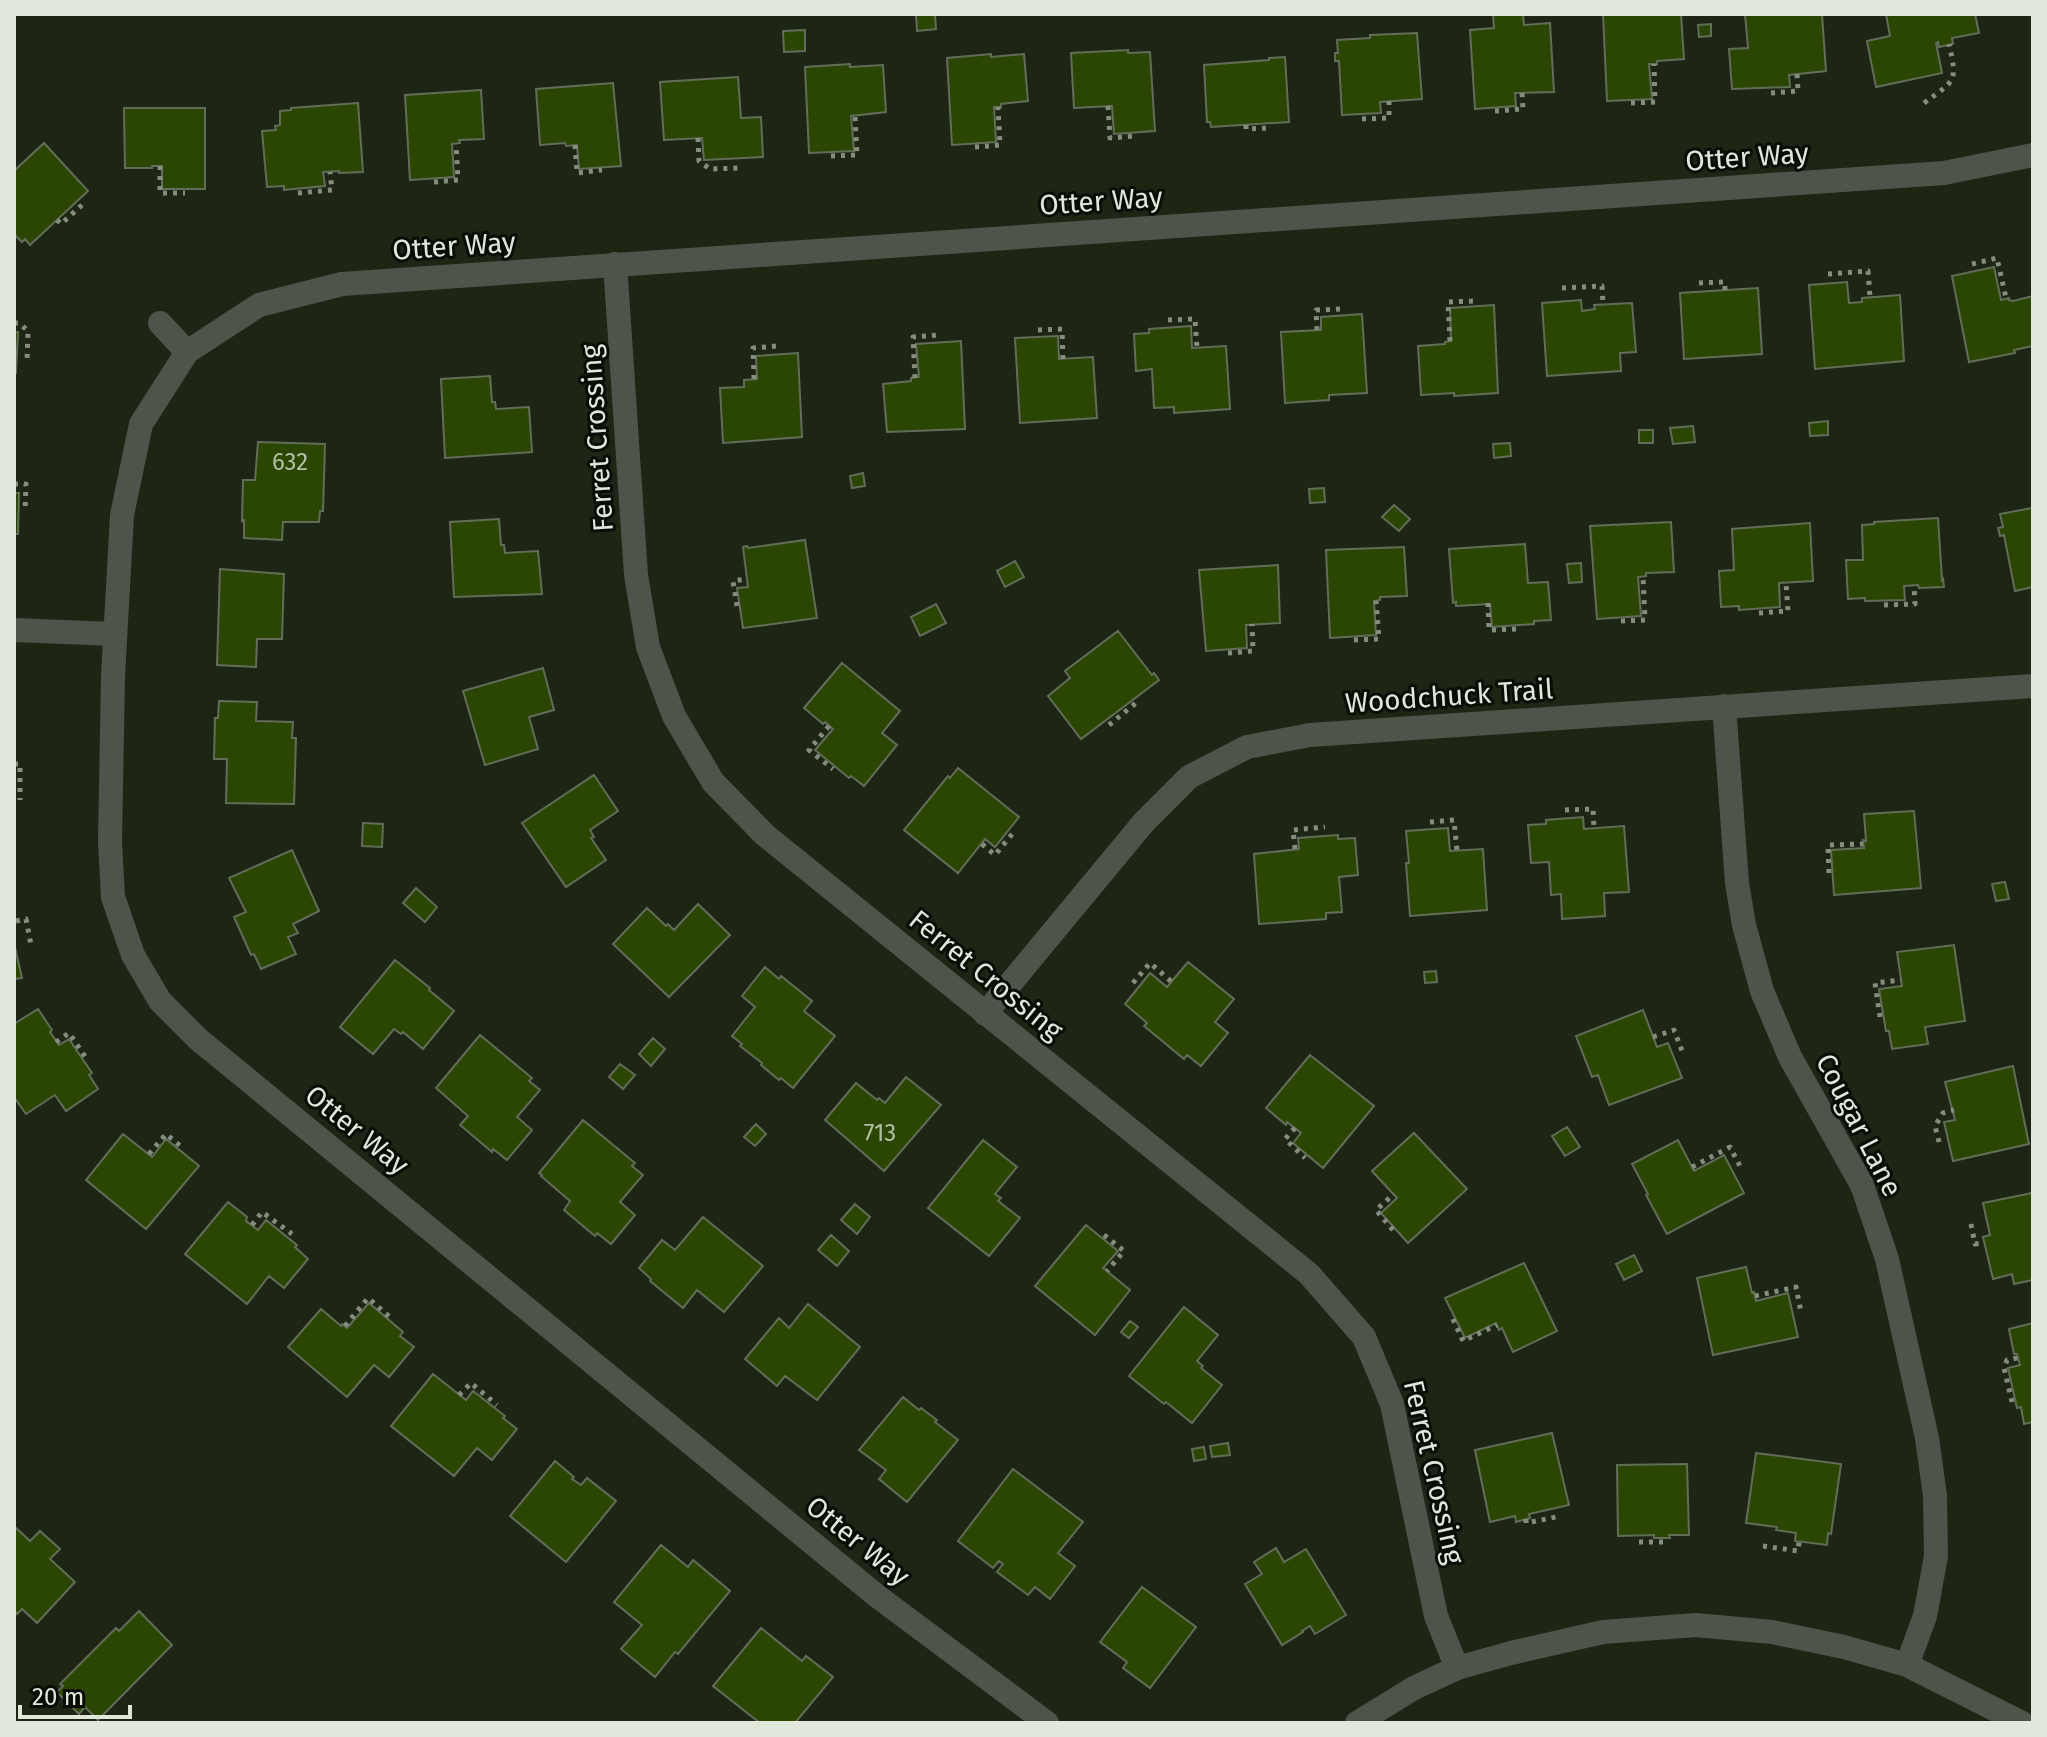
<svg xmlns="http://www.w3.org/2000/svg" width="2047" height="1737" viewBox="0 0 2047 1737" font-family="'Fira Sans',sans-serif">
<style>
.building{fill:#2a4602;stroke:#626d59;stroke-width:2}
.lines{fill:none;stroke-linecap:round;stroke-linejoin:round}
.path{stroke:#858d7f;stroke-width:5;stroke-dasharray:4 6;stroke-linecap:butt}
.street{stroke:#4f544b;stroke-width:24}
.labels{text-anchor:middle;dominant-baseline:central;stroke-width:6;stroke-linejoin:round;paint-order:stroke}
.number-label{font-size:24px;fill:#b2bfa5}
.street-label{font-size:28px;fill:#e0e7db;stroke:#0a0d06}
</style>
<rect width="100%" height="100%" fill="#1d2615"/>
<path class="building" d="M916 14H935L936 29 917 31Z
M1493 14H1523L1524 25 1550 23 1554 92 1515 93 1516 106 1475 109 1470 30 1494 28Z
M1603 14H1681L1684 59 1657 61V64H1649L1652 99 1607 101Z
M1745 14H1822L1826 71 1789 75 1790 87 1732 89 1729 49 1748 48Z
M1886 14H1975L1979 33 1952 38 1953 44 1939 47 1938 42 1936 43 1942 73 1876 87 1867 41 1890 36Z
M1711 24V36L1699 37 1698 25Z
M805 30V51L784 52 783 31Z
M1417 33 1422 99 1380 102 1381 113 1342 115 1339 61H1335V53H1338L1337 40 1370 38V35Z
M1128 50V53L1150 52 1155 131 1114 134 1112 106 1074 108 1071 53Z
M991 54V57L1024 54 1028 101 1001 104V107H994L996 142 952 145 947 58Z
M1285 57 1289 122 1211 127 1210 122H1207L1204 65 1269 60V58Z
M850 64V67L883 65 886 112 851 116 854 151 809 153 805 67Z
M738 77 741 118 761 117 763 157 704 160 702 138 664 140 660 82Z
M613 83 621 166 579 169 577 145 566 146 565 143 540 145 536 89Z
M481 90 484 139 459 140 460 143 452 144 454 177 410 180 405 95Z
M358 103 363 172 339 173V171L323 172 325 186 284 190V186L267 187 262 131 276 130 275 126 280 125V111L291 110V108Z
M124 108H205V189H162V166H152V168H125Z
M44 143 88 191 30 245 25 239 22 242 14 234V171Z
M1994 267 2001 300 2009 298V300L2013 301 2033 296V346L2014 350 2015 353 1969 362 1952 276Z
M1847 282 1849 303 1862 302V298L1900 295 1904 361 1815 369 1809 285Z
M1758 288 1762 354 1684 359 1680 293Z
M1581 300 1582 311 1595 309 1594 305 1632 303 1636 352 1620 353 1621 371 1547 376 1542 303Z
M1494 305 1498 393 1454 396V393L1421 395 1418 346 1445 344V342L1451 341 1450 308Z
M1362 314 1367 393 1329 395V400L1285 403 1281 332 1321 330V317Z
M1191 326 1192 348 1226 346 1230 409 1174 413V407L1154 408 1152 369 1136 371 1134 334 1149 333V329Z
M14 332H18L16 373H14Z
M1058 336 1059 359 1093 357 1097 418 1020 423 1015 338Z
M961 341 965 429 887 432 883 384 911 381V378L919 377 916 344Z
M798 353 802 437 723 443 720 388 744 387V380L757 379 756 356Z
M490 376 492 402H495L496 409 529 407 532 452 445 458 441 379Z
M1828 421V435L1810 436 1809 423Z
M1693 426 1695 442 1673 444 1670 428Z
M1639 430H1653V443H1639Z
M258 442 325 444 323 511H320L319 522H283L282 540 244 538V520L242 521 243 480H255Z
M1510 443 1511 456 1494 458 1493 444Z
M863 473 865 486 852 488 850 476Z
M1324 488 1325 502 1310 503 1309 489Z
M14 493H19L18 534H14Z
M1394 505 1410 519 1399 531 1382 517Z
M2033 505V587L2015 591 2004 535 2000 536 1998 528 2003 527 2000 514 2032 508Z
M1938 518 1942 580 1943 579 1944 587 1919 588 1918 585 1904 586 1905 600 1865 601V598L1848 599 1846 560H1863L1862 525 1874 524V522Z
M499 519 501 545H504L505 553 538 551 542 594 454 597 450 522Z
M1671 522 1674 572 1646 573V576L1638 577 1641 616 1597 619 1590 526Z
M1810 523 1813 581 1779 583 1780 607 1739 610V606L1721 607 1719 571 1734 570 1732 529Z
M805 540 817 618 743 628 737 588 748 587 743 547 747 546 748 548Z
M1525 544 1528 583 1548 582 1551 620 1534 621V624L1492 627 1490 604 1456 606V602L1453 603 1449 549Z
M1404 547 1407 596 1380 597V600L1374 601 1376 635 1330 638 1326 550Z
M1015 561 1024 577 1005 587 997 571Z
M1581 563 1582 582 1569 583 1567 564Z
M1278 565 1280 623 1246 625 1247 648 1206 651 1199 570Z
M220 569 284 574 282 639H257L256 667 217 665Z
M936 604 946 623 920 636 911 617Z
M1118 631 1152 675 1154 673 1159 680 1081 739 1048 696 1070 678 1065 671Z
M842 663 900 711 882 733 897 745 864 786 851 776 849 778 815 750 833 729 825 722 823 724 804 708Z
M543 668 554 710 529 717 538 749 485 765 463 691Z
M219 701 257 702 256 721 293 722 292 738H296L294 804 226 803 227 759H214L215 718H218Z
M958 768 1019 817 995 847 985 839 958 873 904 830 948 776 950 778Z
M594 775 618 811 590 830 594 837 591 838 606 860 566 887 522 823Z
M1914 811 1921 888 1834 895 1831 850 1864 848 1863 840 1866 841 1864 814Z
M1583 817 1584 829 1624 826 1629 892 1604 893 1605 916 1562 919 1561 894 1551 895 1549 862 1531 863 1528 825 1546 824V820Z
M363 823 383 824 382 847 362 846Z
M1448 828 1450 851 1483 849 1487 910 1410 916 1406 863H1409L1406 831Z
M1338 835V839L1355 838 1358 875 1339 877 1342 912 1326 913V919L1259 924 1254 854 1299 849 1298 838Z
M292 850 319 911 293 924 298 933 288 937 296 954 261 969 254 954 251 955 234 917 246 912 229 878Z
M2005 882 2009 899 1996 901 1992 884Z
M416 888 437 907 425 922 403 903Z
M698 904 730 935 669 997 613 944 647 908 666 926 668 924 674 930Z
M14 943 22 978 14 979Z
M1954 945 1965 1021 1925 1027 1928 1044 1892 1049 1889 1031H1886L1879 989 1902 986 1897 952Z
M395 960 430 988 429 990 454 1011 423 1049 403 1032 401 1034 394 1029 373 1054 340 1027Z
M1188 962 1234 999 1215 1022 1228 1033 1201 1066 1187 1055 1184 1059 1144 1026 1147 1023 1125 1004 1150 973 1167 987Z
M765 967 779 979 781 976 812 1001 804 1011 835 1036 793 1088 781 1078 779 1080 761 1065 762 1063 740 1046 742 1044 732 1036 755 1007 742 996Z
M1436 971 1437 982 1425 983 1424 972Z
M38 1009 52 1030 50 1032 59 1045 69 1039 92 1073 89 1075 98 1089 66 1111 55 1095 26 1114 14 1097V1024Z
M1643 1010 1657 1047 1668 1043 1682 1078 1609 1105 1598 1075 1592 1077 1576 1036Z
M480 1035 532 1078 529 1081 540 1090 517 1117 532 1130 507 1160 493 1149 492 1152 460 1125 468 1116 436 1088Z
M653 1038 665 1049 651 1066 639 1054Z
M1310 1055 1374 1106 1323 1168 1293 1143 1301 1133 1287 1122 1286 1125 1266 1108Z
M620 1064 635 1075 623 1089 609 1077Z
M2013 1066 2029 1144 1953 1161 1944 1122 1955 1120 1945 1082Z
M906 1077 941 1105 884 1171 825 1120 856 1083 877 1100 879 1098 885 1103Z
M583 1120 635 1163 632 1166 643 1175 620 1202 635 1215 611 1244 597 1233 595 1236 564 1210 570 1201 541 1176 542 1175 539 1173Z
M756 1124 766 1134 755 1146 744 1137Z
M1567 1127 1580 1147 1565 1156 1552 1136Z
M1414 1133 1467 1189 1408 1243 1381 1213 1397 1198 1372 1171Z
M123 1134 152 1157 166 1139 199 1166 146 1229 86 1180Z
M983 1140 1017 1167 995 1194 1001 1198 998 1201 1020 1218 989 1256 928 1208Z
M1678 1140 1694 1171 1724 1155 1744 1193 1667 1234 1646 1195 1648 1194 1632 1164Z
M2032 1193 2033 1280 2014 1284 2012 1274 1993 1279 1983 1237 1990 1235 1983 1203Z
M228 1202 247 1217 246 1221 258 1230 266 1220 297 1245 295 1247 308 1259 284 1288 269 1276 247 1304 185 1254Z
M855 1204 870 1217 857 1234 841 1220Z
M703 1217 763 1266 724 1312 697 1290 683 1308 650 1281 651 1279 639 1268 662 1240 675 1250Z
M1086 1225 1118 1251 1103 1268 1130 1290 1095 1335 1035 1286Z
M831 1235 849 1251 837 1266 818 1250Z
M1634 1255 1642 1271 1624 1280 1616 1264Z
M1524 1263 1557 1331 1513 1352 1502 1328 1499 1330 1496 1323 1465 1338 1445 1298Z
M1746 1267 1752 1293 1754 1292 1756 1301 1788 1293 1798 1337 1713 1355 1697 1278Z
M369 1303 403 1332 400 1336 414 1347 389 1377 374 1365 347 1397 288 1347 321 1309 341 1326 342 1324 347 1328Z
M808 1304 860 1347 817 1400 785 1376 777 1386 745 1359 779 1318 789 1328Z
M1184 1307 1218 1335 1197 1361 1203 1366 1201 1368 1222 1385 1192 1423 1166 1402 1164 1404 1129 1376Z
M1130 1321 1138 1327 1129 1338 1121 1332Z
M2033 1323V1422L2024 1424 2021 1407 2017 1408 2008 1368 2020 1365 2017 1354H2014L2009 1329Z
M433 1374 466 1400 473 1391 505 1416 503 1418 517 1429 492 1460 477 1448 454 1476 391 1426Z
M903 1397 919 1410 921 1408 937 1420 935 1422 958 1440 907 1502 879 1479 886 1470 859 1450Z
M1552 1433 1569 1505 1529 1514 1530 1518 1516 1522 1515 1516 1490 1522 1475 1450Z
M1228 1443 1230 1455 1212 1457 1210 1446Z
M1204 1447 1206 1459 1194 1461 1192 1449Z
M1756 1453 1841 1464 1831 1534 1828 1533 1827 1545 1795 1541 1796 1533 1776 1530 1777 1527 1746 1523Z
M555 1461 574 1477 572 1479 581 1485 587 1478 616 1501 566 1562 510 1516Z
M1687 1464 1689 1535H1669L1670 1538H1654V1535L1618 1536 1617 1465Z
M1013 1469 1083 1522 1058 1553 1075 1566 1050 1599 1035 1587 1028 1595 997 1572 1003 1564 999 1561 993 1568 958 1541Z
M14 1526 30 1541 40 1531 60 1549 50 1559 75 1582 37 1623 22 1609 17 1614 14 1611Z
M661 1545 688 1567 693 1560 730 1591 678 1654 675 1652 655 1677 621 1649 642 1625 614 1602Z
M1276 1548 1284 1562 1306 1549 1346 1615 1315 1634 1310 1626 1302 1631 1303 1632 1282 1645 1245 1584 1262 1574 1254 1562Z
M1142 1587 1196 1627 1150 1688 1123 1668 1127 1662 1100 1642Z
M139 1611 172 1645 98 1720 85 1707 79 1714 57 1692 63 1686 60 1684 116 1628 119 1631Z
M761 1628 802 1661 806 1656 833 1677 795 1723H760L713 1686Z"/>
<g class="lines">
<path class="path" d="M1771 93 1798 91 1797 74
M1631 103 1655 102 1654 64
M1924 103C1955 80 1958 83 1949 44
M1108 106 1110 138 1136 136
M1495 111 1523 109 1522 93
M1362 119 1389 118V101
M1246 125V129L1271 128
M698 138 699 161 710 169 738 168
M575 145 577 173 602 170
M975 147 1000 145 998 107
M831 156 857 155 855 116
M160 166V193H185
M434 182 458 180 456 144
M298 193 332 190 330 172
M57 220 61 224 82 205
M1972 264 1997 258 2006 298
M1828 274 1868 271 1870 297
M1699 283 1725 282V290
M1562 288 1602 286 1603 305
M1168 320 1195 319 1197 348
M14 323H19L28 331 27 360
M1038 330 1062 329 1063 359
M1317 330 1316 310 1343 309
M1450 341 1448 302 1473 301
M915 378 913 337 938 335
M754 379 753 348 777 346
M14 484H26L25 512
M1488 603 1489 630 1517 629
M1884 605 1915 604 1914 586
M737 606 733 581 747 579
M1759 613 1788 611 1786 583
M1621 621 1645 620 1643 576
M1354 640 1379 639 1376 601
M1228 653 1253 651 1252 624
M1109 725 1136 703 1133 700
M829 726 809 750 833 769
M14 764H20V800
M1565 810 1593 809 1594 828
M1430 822 1454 820 1457 851
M982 844 995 855 1013 833
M1295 849 1293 830 1325 827
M1829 873 1828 845 1863 844
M16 921 26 919 31 945
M1133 983 1150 963 1172 982
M1880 1017 1875 983 1901 980
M1653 1037 1674 1030 1684 1056
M56 1042 69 1033 88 1061
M1295 1128 1285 1139 1305 1158
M1939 1142 1935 1126 1943 1113 1954 1110
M149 1154 166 1134 184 1149
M1692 1167 1730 1147 1742 1170
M1971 1224 1975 1244 1984 1243
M252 1225 262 1212 292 1234
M1393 1230 1376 1210 1394 1194
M1104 1235 1124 1251 1107 1271
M1755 1296 1796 1287 1801 1312
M1453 1319 1463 1341 1497 1325
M345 1326 368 1298 393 1320
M459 1395 471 1383 497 1405
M2012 1402 2004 1368 2007 1360 2018 1358
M1526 1519V1523L1561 1516
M1639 1542H1664V1537
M1763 1546 1798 1551 1799 1542"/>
<path class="street" d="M615 264 636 575 648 647 674 716 713 782 765 835 1309 1274 1364 1337 1392 1404 1436 1616 1457 1668
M160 323 187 352
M14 630 114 634
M1724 706 1737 883 1744 925 1762 991 1790 1057 1862 1185 1887 1259 1927 1438 1935 1496 1936 1556 1925 1616 1907 1665
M985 1014 1144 822 1189 777 1247 747 1310 735 2033 686
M1047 1723 877 1596 198 1039 160 1001 133 955 113 897 110 842 113 676 122 515 141 424 187 352 259 305 342 284 1944 173 2033 155
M1357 1723 1414 1688 1457 1668 1511 1653 1603 1632 1696 1625 1772 1632 1844 1647 1907 1665 2022 1723"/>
</g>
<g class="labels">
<g class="number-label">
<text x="290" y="462">632</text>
<text x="880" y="1133">713</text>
</g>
<g class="street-label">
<text transform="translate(1747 157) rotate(-4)">Otter Way</text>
<text transform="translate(1101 201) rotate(-4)">Otter Way</text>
<text transform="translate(454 246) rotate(-4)">Otter Way</text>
<text transform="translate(597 438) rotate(-94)">Ferret Crossing</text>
<text transform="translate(1449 696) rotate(-4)">Woodchuck Trail</text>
<text transform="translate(986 975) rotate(39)">Ferret Crossing</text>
<text transform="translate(1859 1125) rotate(63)">Cougar Lane</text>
<text transform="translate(357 1130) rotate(39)">Otter Way</text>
<text transform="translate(1434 1472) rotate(77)">Ferret Crossing</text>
<text transform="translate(858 1541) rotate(39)">Otter Way</text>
</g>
</g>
<rect width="2047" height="1737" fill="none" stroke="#e0e7db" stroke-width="32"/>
<path d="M20 1705v12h110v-12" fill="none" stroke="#e0e7db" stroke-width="4"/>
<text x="32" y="1705" font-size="24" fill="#e0e7db" stroke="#0a0d06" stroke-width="6" paint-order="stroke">20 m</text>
</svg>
